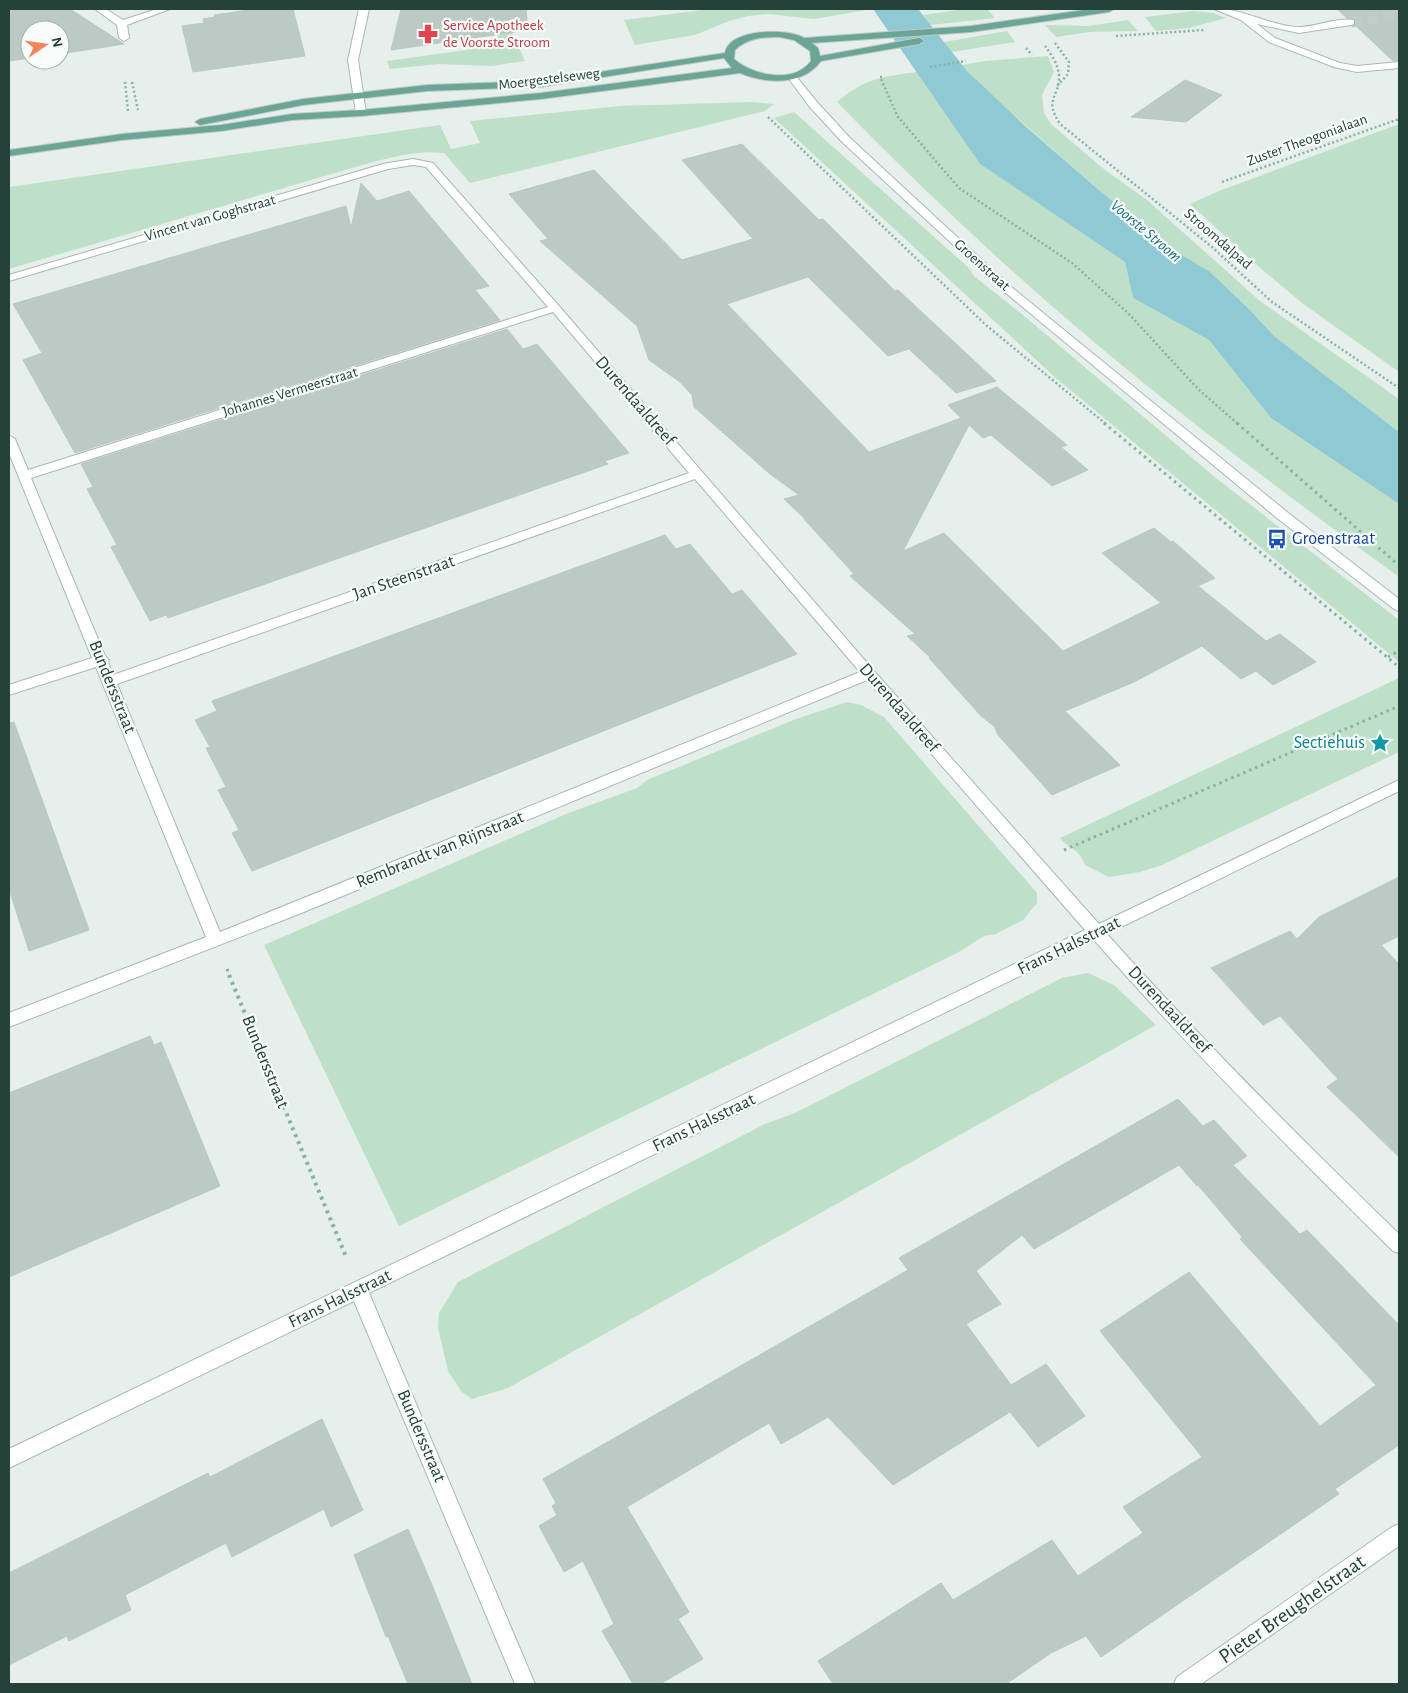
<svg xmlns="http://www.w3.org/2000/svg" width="1408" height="1693" viewBox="0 0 1408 1693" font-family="'Alegreya Sans',sans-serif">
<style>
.green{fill:#bfe0c8}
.water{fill:#8ec9d4}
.building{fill:#bbcac4;stroke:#b8c9c2}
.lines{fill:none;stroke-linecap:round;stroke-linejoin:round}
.minor-tunnel{stroke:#bfccc8;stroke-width:11;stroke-dasharray:11 5.5;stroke-linecap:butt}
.minor-casing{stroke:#a8b8b2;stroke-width:2}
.major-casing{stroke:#c2cac8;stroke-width:2}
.path-far2{stroke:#86b3a5;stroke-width:2.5;stroke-dasharray:2 2.5;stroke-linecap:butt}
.path-far1{stroke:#86b3a5;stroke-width:3;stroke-dasharray:2.5 4;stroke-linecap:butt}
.path{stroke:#86b3a5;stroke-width:4;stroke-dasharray:3 4.5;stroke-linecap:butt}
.minor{fill:#fff;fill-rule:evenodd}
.major{fill:#6aa596;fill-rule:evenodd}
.labels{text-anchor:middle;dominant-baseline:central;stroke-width:4.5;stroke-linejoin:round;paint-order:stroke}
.far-health-label{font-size:15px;fill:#be3a42;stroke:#f7fbf9;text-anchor:start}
.far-street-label{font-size:15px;fill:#24423a;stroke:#f7fbf9}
.far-water-label{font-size:16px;font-style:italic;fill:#1c6f80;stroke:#f7fbf9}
.street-label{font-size:18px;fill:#24423a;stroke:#f7fbf9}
.transit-label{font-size:18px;fill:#164399;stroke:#f7fbf9;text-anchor:start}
.culture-label{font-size:18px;fill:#0d838f;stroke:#f7fbf9;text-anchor:end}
.near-street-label{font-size:21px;fill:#24423a;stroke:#f7fbf9}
</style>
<rect width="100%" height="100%" fill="#e6efeb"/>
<path class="green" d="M486 9H501L525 61 492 66 439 64 390 69 387 61 501 45Z
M711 9H873L814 19 768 14 748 16 729 21 695 35 635 45 624 20Z
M965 9H987L995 18 931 25 923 15Z
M1193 11 1213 13 1226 18 1189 28 1156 31 1145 17Z
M1128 20 1138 31 1090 32 1056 37 1045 25 1088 26Z
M1007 31 1015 42 952 52 944 42Z
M1048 56 1054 72 1042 95 1044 113 1051 124 1105 170 1147 200 1260 301 1399 399V432L1274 336 1249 309 1209 271 1175 251 1100 191 982 87 962 65 985 61Z
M917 72 980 164 1125 262 1133 298 1209 340 1271 418 1399 504V577C1314 515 1229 452 1146 385 1038 298 934 202 837 102 865 78 881 77 917 72Z
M752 102 774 104 765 111 470 183 444 153C418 150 394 157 369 163L9 269V187L440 125 451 149 480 143 470 121 620 106Z
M794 112 969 268 974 276 1023 315 1216 478 1399 620V662L1057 379 774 118Z
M1399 124V372L1302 303 1258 266 1190 204 1219 191Z
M1399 678V752L1162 865 1140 872 1109 877 1085 865C1077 846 1072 852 1060 838Z
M847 702 861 705 884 717 1037 893V903L1023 920 996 934 984 936 957 953 399 1226 264 945 566 814 637 788 647 780 796 719Z
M1088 973 1114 985 1156 1025 508 1388 472 1399 462 1392 448 1371 438 1328 439 1313 458 1282 765 1124 795 1113 1062 978Z"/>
<path class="water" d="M873 9H918L967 71 1024 125 1100 191 1175 251 1209 271 1249 309 1274 336 1399 432V504L1271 418 1209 340 1133 298 1125 262 980 164Z"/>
<path class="building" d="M9 9H70L124 44 60 54V30H30V58L9 61Z
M256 9H293L305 56 193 72 182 26 204 23 203 19 215 17 214 15Z
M401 9H526L528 30 391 50Z
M1337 9H1399V60L1393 61 1355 25V19L1347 18Z
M1185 80 1222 95 1186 122 1131 117Z
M742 144 819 220 823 219 895 291 898 290 996 381 956 393 909 349 888 356 808 277 727 304 869 452 961 418 948 405 997 387 1067 445 1061 447 1088 470 1052 486 991 435 983 438 969 425 903 551 944 533 1063 651 1161 603 1102 553 1154 528 1171 542 1173 541 1215 578 1198 586 1266 641 1280 634 1316 662 1273 685 1256 671 1241 679 1202 646 1134 682 1065 711 1120 765 1052 795 998 735 994 726 981 716 929 658H931L907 636 915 634 850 576 854 574 804 519H805L784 499 799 495 770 474 694 407 692 395 680 382 649 360 637 326 540 241 548 239 509 194 594 170 682 260 753 239 682 160Z
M361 183 377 201 409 191 489 286 475 290 500 320 75 453 23 360 42 353 13 304 346 206 351 228Z
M507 329 523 349 537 344 629 453 605 461 608 464 168 618 166 615 150 621 111 547 117 545 87 489 93 487 81 464Z
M665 535 676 549 690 544 732 594 742 590 797 654 252 871 232 833 239 830 218 790 226 787 206 748 210 747 195 720 217 711 212 701Z
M14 722 89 930 29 951 9 889V723Z
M1399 877V936L1381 945 1399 964V1157L1327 1087 1338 1079 1280 1016 1263 1025 1211 968 1290 931 1297 939 1319 917Z
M150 1036 154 1045 161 1042 220 1186 9 1277V1093Z
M1178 1099 1203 1126 1214 1120 1247 1156 1233 1165 1300 1234 1307 1230 1399 1325V1445L1335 1489 1339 1494 1101 1657 1086 1636 1051 1653 1006 1684H833L818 1661 941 1583 953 1600 1052 1540 1078 1576 1143 1533 1123 1507 1202 1457 1100 1331 1189 1272 1320 1426 1376 1385 1240 1239 1242 1237 1198 1185 1197 1186 1179 1165 1034 1249 1022 1235 976 1271 1001 1304 966 1324 1011 1385 1046 1364 1085 1416 1038 1447 1010 1412 893 1485 828 1417 781 1444 769 1423 627 1507 689 1612 678 1619 703 1659 660 1684H633L602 1631 614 1624 583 1561 564 1572 539 1526 557 1515 552 1506 556 1503 543 1479 908 1270 899 1258Z
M322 1419 363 1510 331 1527 324 1509 232 1557 226 1543 125 1595 131 1610 69 1641 67 1636 9 1665V1573L208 1473 210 1477Z
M408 1529 432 1585 472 1684H408L388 1636 386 1637 354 1555Z"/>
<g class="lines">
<path class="minor-tunnel" d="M1351 22 1399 14"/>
<defs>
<path id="minor" d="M95 9H106L123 20 157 9H170L127 25 129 38 124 41 119 38 117 25Z
M359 9H369L358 60 366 113 361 116 356 113 348 60Z
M1214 9C1240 7 1275 28 1301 27 1318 26 1338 17 1354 20V24L1351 25 1299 33 1257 24 1275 38 1340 63 1357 66 1399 62V68L1357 72 1334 67 1269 42 1241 20Z
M792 74 795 75 817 102 849 137 1009 285 1287 512 1399 599V611L1394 609 1277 518 1001 289 841 141 809 106 789 79V75Z
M413 159 433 163 559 306 874 671 1099 924 1399 780V791L1107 934C1200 1038 1299 1137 1399 1234V1253L1393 1251C1290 1150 1189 1048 1094 940L369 1293 535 1684H515L354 1301 9 1468V1449L1085 930 867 680 299 914 9 1027V1013L206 937 96 667 9 695V685L92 658 9 453V435L15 439 28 470 548 307 426 167 413 165 388 169 9 281V275L383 164ZM553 312 689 473 113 675 108 662 109 660 105 656 31 478ZM695 479 860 672 220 932 117 684Z
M1399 1524V1546L1201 1684H1174L1177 1677 1392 1527Z"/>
<path id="major" d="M1091 9H1114L1109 12 971 32 812 43 818 48 820 56 919 38 924 41 919 44 821 61C803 86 766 84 740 73L541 99 361 116 292 120 221 131 122 140 9 156V150L122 134 221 125 292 114 361 110 541 93 732 68 724 58 540 87 427 91 303 105 200 125 195 122 200 119 303 99 427 85 540 81 725 53C729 28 788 28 804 38L971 26ZM779 37 794 40 810 51 811 61C794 84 753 76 734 59L735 50C747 38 763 37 779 37Z"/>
</defs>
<use href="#minor" class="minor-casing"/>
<use href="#major" class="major-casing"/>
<path class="path-far2" d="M1116 36 1204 30
M1055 43 1069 62 1068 74 1057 86
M1045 46C1051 54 1058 64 1059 75 1060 98 1043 98 1060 124L1212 247 1272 302 1399 388
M1026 48 1032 55
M930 67 966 61
M882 77H880L898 117 959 188 1072 263 1128 313 1198 389 1238 424
M125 82 128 111
M132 82 138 110
M768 117 987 326 1106 424
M1222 182 1399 119"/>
<path class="path-far1" d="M1104 423 1399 667
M1237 423 1395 562
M1388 657 1399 651
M1064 850 1399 706
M227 969 230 976"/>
<path class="path" d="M229 975 347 1259"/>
<use href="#minor" class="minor"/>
<use href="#major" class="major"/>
</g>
<defs>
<symbol id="pharmacy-bare" viewBox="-9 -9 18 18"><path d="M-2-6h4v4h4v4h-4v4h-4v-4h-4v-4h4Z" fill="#e0444e" stroke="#f7fbf9" stroke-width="2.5" paint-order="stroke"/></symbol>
<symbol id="bus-bare" viewBox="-9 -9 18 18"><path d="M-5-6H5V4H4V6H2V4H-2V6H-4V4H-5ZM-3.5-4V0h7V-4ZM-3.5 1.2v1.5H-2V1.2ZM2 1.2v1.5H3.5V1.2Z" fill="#1a4fb4" stroke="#f7fbf9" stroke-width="2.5" paint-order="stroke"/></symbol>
<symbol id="sight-bare" viewBox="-9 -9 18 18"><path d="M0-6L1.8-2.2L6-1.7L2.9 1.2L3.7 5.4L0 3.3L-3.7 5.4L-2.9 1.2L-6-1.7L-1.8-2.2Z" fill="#0f9aa8" stroke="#f7fbf9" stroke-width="2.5" paint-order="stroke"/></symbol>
</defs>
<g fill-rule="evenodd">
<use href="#pharmacy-bare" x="414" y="20" width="28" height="28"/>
<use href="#bus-bare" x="1263" y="525" width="28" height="28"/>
<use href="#sight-bare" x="1366" y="729" width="28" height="28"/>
</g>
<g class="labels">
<g class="far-health-label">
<text x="443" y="25">Service Apotheek<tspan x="443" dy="17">de Voorste Stroom</tspan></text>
</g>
<g class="far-street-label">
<text transform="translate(549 79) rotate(-7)">Moergestelseweg</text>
<text transform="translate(1307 140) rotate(-20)">Zuster Theogonialaan</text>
<text transform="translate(210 218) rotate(-16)">Vincent van Goghstraat</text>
<text transform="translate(1218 239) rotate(41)">Stroomdalpad</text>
<text transform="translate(982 265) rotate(42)">Groenstraat</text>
<text transform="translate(290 392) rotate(-17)">Johannes Vermeerstraat</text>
</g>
<g class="far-water-label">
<text transform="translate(1146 231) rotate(40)">Voorste Stroom</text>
</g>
<g class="street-label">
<text transform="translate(635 401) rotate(49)">Durendaaldreef</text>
<text transform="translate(404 578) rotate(-19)">Jan Steenstraat</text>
<text transform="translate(112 687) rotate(68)">Bundersstraat</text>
<text transform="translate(899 708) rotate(49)">Durendaaldreef</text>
<text transform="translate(440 850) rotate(-22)">Rembrandt van Rijnstraat</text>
<text transform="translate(1069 946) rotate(-26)">Frans Halsstraat</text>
<text transform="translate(1169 1010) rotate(47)">Durendaaldreef</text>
<text transform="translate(265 1062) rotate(68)">Bundersstraat</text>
<text transform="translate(704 1123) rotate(-26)">Frans Halsstraat</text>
<text transform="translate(340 1299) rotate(-26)">Frans Halsstraat</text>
<text transform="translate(421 1436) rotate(67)">Bundersstraat</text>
</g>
<g class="transit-label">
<text x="1292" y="539">Groenstraat</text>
</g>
<g class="culture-label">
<text x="1365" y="743">Sectiehuis</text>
</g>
<g class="near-street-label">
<text transform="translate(1292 1609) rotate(-35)">Pieter Breughelstraat</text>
</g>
</g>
<rect width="1408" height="1693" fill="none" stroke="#24423a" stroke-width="20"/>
<g transform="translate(45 45) rotate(77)"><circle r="24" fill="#f7fbf9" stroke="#a3b1ad"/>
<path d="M0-4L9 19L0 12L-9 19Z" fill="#f4845f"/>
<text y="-8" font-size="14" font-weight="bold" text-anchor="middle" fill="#24423a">N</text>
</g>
</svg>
